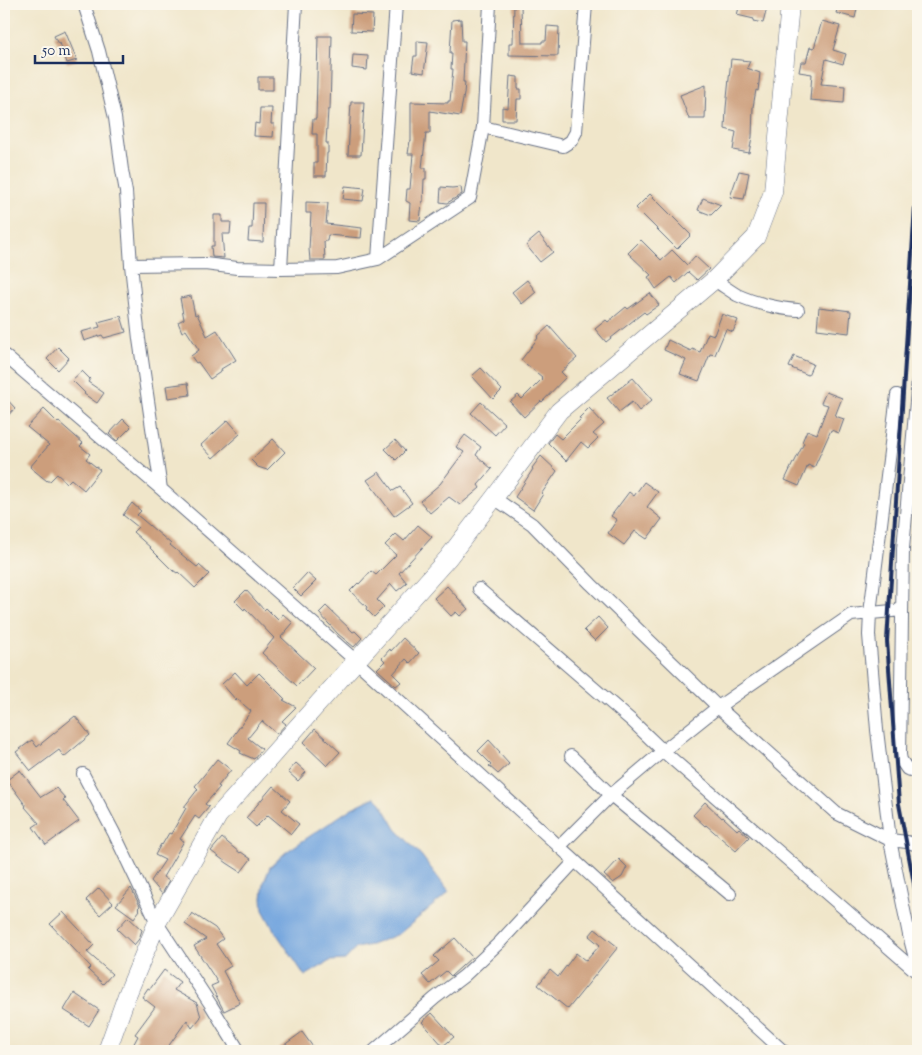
<svg xmlns="http://www.w3.org/2000/svg" width="922" height="1055" viewBox="0 0 922 1055" font-family="'Sorts Mill Goudy',serif">
<style>
.water{fill:#73a5de;stroke:#476a9e}
.building{fill:#cc9e7b}
.lines{fill:none;stroke-linecap:round;stroke-linejoin:round}
.minor-casing{stroke:#666f84;stroke-width:14}
.secondary-casing{stroke:#666f84;stroke-width:19}
.minor{stroke:#fff;stroke-width:12}
.secondary{stroke:#fff;stroke-width:18}
.rail{stroke:#1b2f5e;stroke-width:4}
</style>
<rect width="100%" height="100%" fill="#fbf7ec"/>
<filter id="ink" filterUnits="userSpaceOnUse"><feTurbulence type="fractalNoise" baseFrequency=".02" numOctaves="2"/><feDisplacementMap in="SourceGraphic" scale="10" xChannelSelector="R" yChannelSelector="G"/><feConvolveMatrix kernelMatrix="1 2 1 2 8 2 1 2 1" color-interpolation-filters="sRGB"/></filter>
<filter id="wash" filterUnits="userSpaceOnUse"><feTurbulence type="fractalNoise" baseFrequency=".0096" numOctaves="4" result="noise"/><feDisplacementMap in="SourceGraphic" scale="20" xChannelSelector="R" yChannelSelector="G"/><feGaussianBlur stdDeviation="1.12" result="paint"/><feColorMatrix in="noise" values="0 0 0 0 0 0 0 0 0 0 0 0 0 0 0 0 0 1.4 0 .05"/><feComposite in="paint" operator="in"/></filter>
<g filter="url(#wash)">
<rect width="100%" height="100%" fill="#f0e6ca"/>
<path class="water" d="M375 797 381 803 396 829 421 855 449 892 399 934 371 945 356 948 345 960 330 961 305 976 274 930 263 910 262 898 264 882 270 867 286 852 352 808Z"/>
<g id="blocks">
<path class="building" d="M514 4H521L522 43H542V41H546L547 26 559 27 558 56 509 55V43H513Z
M740 4 756 7 757 4H768L763 23 753 21 754 19 737 15Z
M839 4H858L855 18 836 13Z
M352 14 373 15 372 32 351 31Z
M461 19 462 41H465L463 82H465L464 94 460 116 430 111V133H426L422 168H426V179H424L423 202H422L420 221 409 220 410 203 406 201 407 189H410L413 154H408L410 141H411V102L448 103V101H450L453 69H451L452 53H450L452 20Z
M822 21 840 26 833 50 846 54 843 64 826 59 821 84 845 86 844 103 810 100 812 74 799 72 801 62H806L810 47 814 48Z
M65 31 77 60 67 63 60 43 58 44 54 36Z
M318 36H332L330 110H328L326 143H328V153H327L326 176H314V163H317V134H312L313 119H316Z
M417 41 428 42 424 73 412 71 414 56H417Z
M353 55 368 56 367 70 352 68Z
M731 59 750 61 747 68 760 73 758 91 756 90 753 107 752 137 749 153 733 150 736 132 725 129 726 108Z
M510 76 518 77V89H521V99H517L516 120H502V107L508 108Z
M258 77H273V90H258Z
M706 85 705 119H689L680 95Z
M351 102H364L361 155H348Z
M260 108H272L271 124H274L273 137 254 136 255 123 259 124Z
M739 171 749 173 744 199 730 197Z
M345 186 365 188 363 201 343 199Z
M441 187 452 188 461 187 462 194 447 203 440 202Z
M650 194 691 235 677 249 636 208Z
M703 198 721 205 711 215 698 210Z
M306 202 328 203 326 224 362 228 361 238 328 235 327 241H324L325 260H310L309 249 311 213H306Z
M253 203H264L263 242 248 241 249 228H252Z
M214 215H222V222H231L230 234H222L224 258 212 257 211 246H214Z
M539 234 553 252 540 262 526 245Z
M641 240 661 260 672 250 687 265 695 256 709 269 697 280 688 272 676 283 671 277 656 289 648 277 651 275 628 253Z
M527 280 536 292 522 304 512 292Z
M650 293 659 305 646 314 644 312 606 342 595 329 606 320 608 322 626 307 628 309Z
M191 296 195 315 197 314 207 336 217 330 236 360 221 369 222 371 210 379 198 362 196 363 191 356 199 350 186 330 182 332 178 322 184 319 180 298Z
M819 307 851 311 849 333 817 329Z
M722 314 738 320 733 332 726 329 715 355 710 354 699 381 680 374 686 360 664 350 668 340 691 351 692 349 700 352 708 333 714 335Z
M121 316 126 332 104 338 102 335 84 341 81 332 100 327 98 322Z
M549 326 577 358 561 372 566 377 542 402 541 401 524 417 510 402 518 395 522 399 542 379 541 378 542 377 521 360 538 338 537 337Z
M58 347 69 358 58 370 47 359Z
M794 356 813 364 808 375 789 367Z
M481 368 502 390 493 399 472 376Z
M82 371 90 379 88 382 104 393 97 403 84 394 85 393 72 380Z
M633 378 652 400 639 411 632 402 619 412 607 398Z
M188 383 190 395 168 398 166 386Z
M826 392 842 398 835 416 844 419 839 433 831 430 814 468 808 465 799 486 785 480 793 463H794L804 443 802 442 807 430 817 434 828 405 821 403Z
M4 396 15 408 4 420Z
M481 402 505 424 495 435 471 413Z
M589 408 604 424 593 434 598 438 588 448 581 442 566 461 548 443 555 434 561 439 581 419 579 418Z
M44 409 58 423 59 422 83 443 80 446 90 454 86 459 100 470 84 490 71 479 67 483 57 474 50 481H47L30 467 49 445 27 427Z
M123 419 131 427 117 441 109 434Z
M228 420 240 434 213 458 201 445Z
M465 435 481 447 476 455 492 469 478 485 480 488 460 505 449 497 430 513 420 501 440 484 464 452 456 447Z
M273 439 285 452 267 470 258 467 251 460Z
M395 440 405 451 396 460 385 449Z
M541 456 557 471 542 493 543 494 533 510 515 497 533 469 532 468Z
M379 472 393 491 400 487 412 503 394 516 367 480Z
M644 482 658 492 647 507 662 519 647 539 635 531 624 545 608 533 617 520 611 516 629 492 634 496Z
M132 503 141 511 137 515 162 536 171 544 170 545 197 567 199 565 209 574 195 588 178 572 177 573 170 568 150 548H151L133 532 138 527 123 515Z
M418 525 432 537 399 573 407 583 397 591 391 584 377 600 384 607 374 617 366 609 367 607 350 591 358 583 359 584 371 571 376 575 396 555 385 545 396 534 404 541Z
M307 573 316 581 301 596 293 588Z
M447 586 468 609 460 616 456 612 451 616 434 598Z
M246 590 264 610 266 608 278 620 283 614 293 623 281 637 314 668 297 686 262 653 274 638 245 608 244 610 235 601Z
M326 606 353 632 355 631 362 638 354 647 338 634 319 613Z
M598 617 608 628 595 641 584 630Z
M403 638 419 653 410 663 406 659 393 674 401 682 396 686 377 669 385 661 382 658 390 649 391 651Z
M235 672 247 685 259 673 285 699 283 700 296 707 282 721 286 724 277 734 262 721 248 738 262 749 254 759 240 753 241 751 228 743 251 711 237 699 236 700 222 684Z
M75 716 90 735 64 757 59 750 31 771 16 752 32 740 37 747Z
M315 729 340 752 327 766 303 743Z
M489 740 500 752 499 753 509 764 498 774 489 766 491 764 478 751Z
M217 759 231 770 218 786 220 787 205 804 209 807 199 819 195 816 180 839 184 841 163 877 169 881 162 894 151 881 165 860 155 855 161 844 162 845 169 833 171 834 186 808 184 807 198 789 195 786Z
M296 763 306 772 298 781 288 772Z
M20 770 41 797 56 788 66 799 63 800 79 821 46 845 33 827 39 823 25 807 26 806 7 780Z
M273 786 290 801 282 810 299 824 291 834 268 815 256 827 246 818Z
M705 802 722 818 723 817 737 830 739 828 749 837 736 851 706 825 705 826 693 815Z
M222 838 240 853 241 852 251 859 241 872 227 863 211 851Z
M619 859 627 867 622 877 613 883 604 875Z
M99 888 113 903 100 915 86 900Z
M131 888 140 906 138 908 140 910 134 918 116 905Z
M63 912 94 945 87 952 112 974 103 984 88 970 91 967 50 924Z
M192 913 215 928 223 939 216 944 231 966 223 971 240 1003 224 1011 211 986 218 983 194 946 206 939 185 924Z
M128 917 142 930 139 939 134 945 117 929Z
M595 929 618 947 568 1009 538 985 550 970 558 977 576 953 586 961 600 945 589 936Z
M455 938 472 957 451 976 446 971 430 984 422 975 439 961 434 956Z
M164 970 180 982 174 990 197 1003 201 1017 192 1028 187 1020 165 1051H130L138 1036 135 1034 155 1007 142 997 148 988 150 989Z
M74 993 99 1010 89 1026 64 1010Z
M432 1013 454 1037 443 1046 422 1022Z
M302 1032 316 1051H276Z"/>
</g>
</g>
<g filter="url(#ink)">
<use href="#blocks" fill-opacity="0" stroke="#666f84" stroke-width="1"/>
<g class="lines">
<defs>
<path id="minor" d="M84 4 99 51 115 118 122 170 126 192 131 265 205 264 237 268 281 269 337 268 378 259 470 198 483 127 490 4
M483 127 563 146 571 141 576 132 586 4
M378 259 396 4
M131 265 139 339 161 489
M281 269 296 4
M714 280C722 285 729 290 737 295 754 303 780 309 798 310
M4 355 161 489 356 661 783 1051
M918 379 903 549 900 755 901 760 907 769 918 772
M897 395 870 613 869 635 877 730 890 840 909 935 918 970
M494 498 532 524 591 584 718 707 836 813 890 840 907 842 918 845
M479 589 632 721 663 751 918 973
M571 756 611 795 730 894
M83 774 114 833 157 923 211 1005 239 1051
M559 847 611 795 663 751 718 707 851 615 902 610
M374 1051 435 998 464 976 500 942 575 861"/>
<path id="secondary" d="M107 1051 127 995 157 923 218 816 448 558 494 498 559 411 714 280 756 237 773 192 790 4"/>
</defs>
<use href="#minor" class="minor-casing"/>
<use href="#secondary" class="secondary-casing"/>
<use href="#minor" class="minor"/>
<use href="#secondary" class="secondary"/>
<path class="rail" d="M918 160 887 641 899 804 918 905"/>
</g>
</g>
<rect width="922" height="1055" fill="none" stroke="#fbf7ec" stroke-width="20"/>
<path d="M35 55v8h88v-8" fill="none" stroke="#1b2f5e" stroke-width="2.5"/>
<text x="42" y="55" font-size="15" fill="#1b2f5e" stroke="#fbf7ec" stroke-width="4" paint-order="stroke">50 m</text>
</svg>
